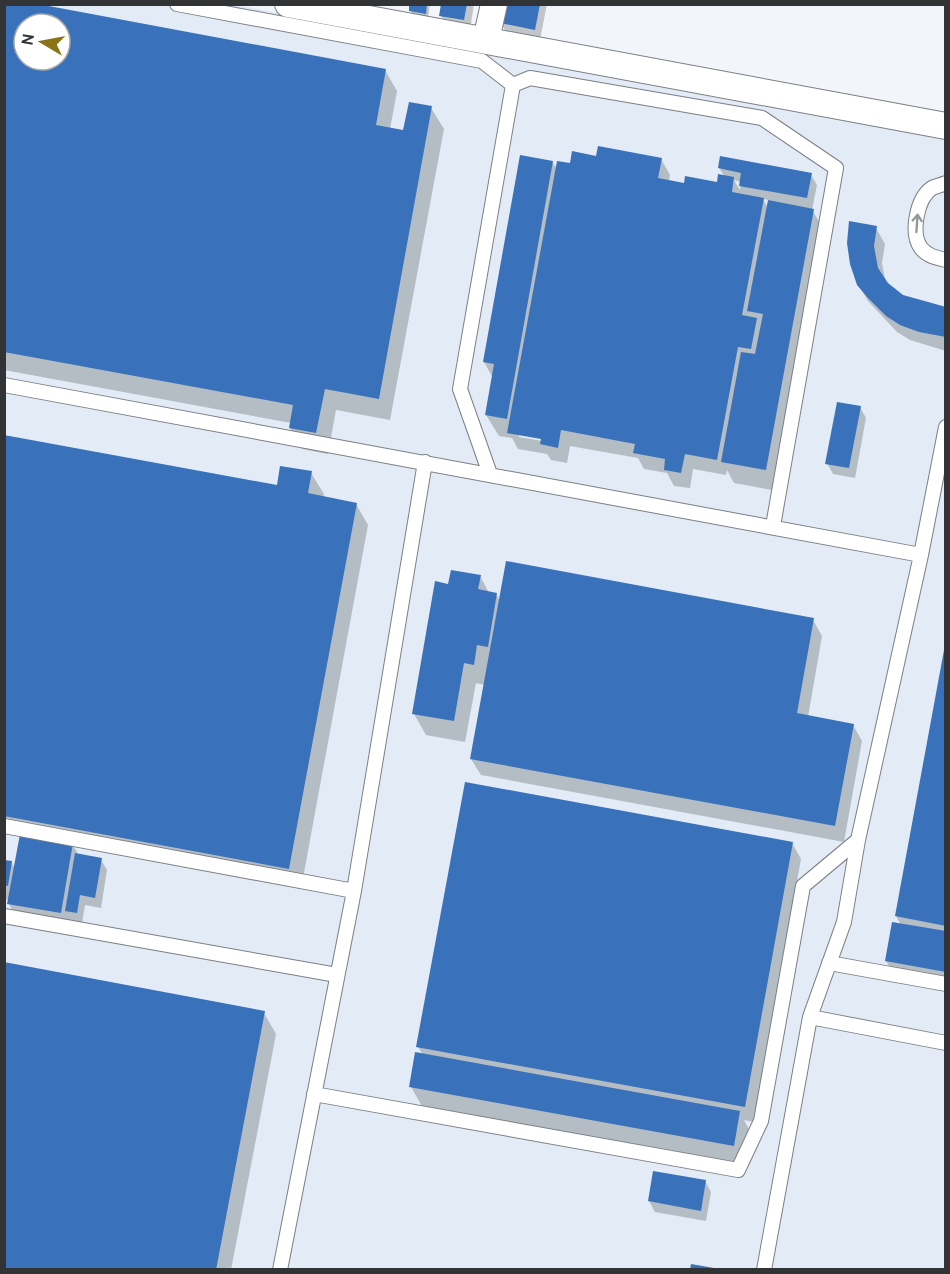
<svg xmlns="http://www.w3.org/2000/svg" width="950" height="1274" viewBox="0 0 950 1274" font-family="Cabin,sans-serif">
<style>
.built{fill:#e2ebf6;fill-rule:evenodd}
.shadow{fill:#0003;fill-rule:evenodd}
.building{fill:#3972bb;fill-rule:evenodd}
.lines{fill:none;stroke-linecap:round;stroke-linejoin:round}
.lane-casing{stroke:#7c7f84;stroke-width:16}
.street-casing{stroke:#7c7f84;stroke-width:28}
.lane{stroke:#fff;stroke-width:14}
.street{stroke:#fff;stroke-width:26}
.oneway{stroke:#98999a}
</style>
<rect width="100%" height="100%" fill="#f2f6fb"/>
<path class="built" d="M5 5H237L945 138V1269L5 1270ZM24 24H60V60H24Z"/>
<path class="shadow" d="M4 4 385 70 397 91 390 129 404 132 431 108 444 129 390 420 336 410 328 454 302 449 290 428 291 423 4 370ZM24 24H60V60H24Z
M411 4H430L428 18 413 15 410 10Z
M443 4H474L470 30 447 26 441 16Z
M505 4H547L540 40 507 34 501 23Z
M597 158 661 159 670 175 669 181 685 184H718L725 177 719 168 811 175 817 185 812 210 825 231 777 491 734 483 727 470 726 475 693 469 690 488 674 486 667 473 644 469 638 458 570 446 567 463 551 460 547 454 518 449 512 438 499 436 486 415 493 378 484 362 552 162 557 169ZM734 180 741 182 740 190ZM763 199 769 200 768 208ZM519 434 548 439V442L519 437Z
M876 228 885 244 882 263 886 284 902 296 946 309V351L910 340 897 332 868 301 858 284Z
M860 407 866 418 855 478 833 474 827 463Z
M4 436 278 487 311 473 324 494 323 498 356 504 368 525 301 889 74 847 79 856 101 860 107 870 101 908 85 905 82 923 71 921 70 929 18 920 9 904 10 900 4 899V861L11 862 15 869 21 837 4 834Z
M480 576 489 593 496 594 500 601 813 620 822 636 808 717 853 725 862 741 844 842 481 775 471 759 485 685 476 683 465 742 426 735 414 714 449 585Z
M946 652V990L898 982 886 961 901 925 896 916Z
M792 843 801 859 754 1122 744 1120 751 1133 745 1166 423 1108 411 1087 423 1055 418 1047Z
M264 1013 276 1034 231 1270H4Z
M705 1181 711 1192 706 1221 655 1212 649 1201Z"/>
<path class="building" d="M4 4H38L386 69 376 125 403 130 409 102 432 106 379 399 325 389 316 433 289 428 293 405 4 352ZM24 24H60V60H24Z
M409 4H427L426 14 409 11Z
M441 4H467L464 20 439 16Z
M503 4H540L535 30 500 23Z
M598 146 662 158 658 178 684 183 685 176 717 182 718 174 734 177 732 192 764 198 742 315 757 318 751 349 738 347 717 460 685 454 681 473 664 470 665 459 633 453 635 444 561 430 558 448 540 444 541 439 507 433 557 161 570 163 572 151 596 156Z
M520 155 553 161 507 419 485 415 494 364 483 362Z
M720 156 812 173 807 198 739 186 741 173 718 168Z
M768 200 814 209 766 470 721 462 741 352 755 354 763 314 747 311Z
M849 221 877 226 874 246 878 268 888 283 903 295 946 307V337L919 332 900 325 886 316 868 298 857 285 850 264 847 243Z
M837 402 861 406 849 468 825 464Z
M4 435 277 485 280 466 312 471 308 493 357 503 289 869 4 816Z
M506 561 814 618 797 713 854 724 835 826 470 759Z
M451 570 481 575 478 589 497 593 488 647 477 645 474 665 464 663 454 721 412 714 435 581 448 584Z
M944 650H946V926L895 916Z
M465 782 793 842 745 1107 416 1047Z
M20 834 73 843 61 913 7 904Z
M75 853 102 858 95 898 80 895 77 913 65 911Z
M4 860 12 861 8 886 4 885Z
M892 922 946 931V972L885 961Z
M4 962 265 1011 216 1270H4Z
M415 1052 740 1111 734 1146 409 1087Z
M653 1171 706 1180 701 1211 648 1201Z
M691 1264 714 1268V1270H690Z"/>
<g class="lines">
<defs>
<path id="lane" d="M177 4 482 61 513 85 460 389 490 474
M513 85 530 78 762 118 836 168 773 526
M946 183C942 185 936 186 932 188 917 198 910 233 921 248 927 256 937 258 946 260
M4 385 921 555
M4 826 354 891
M4 916 337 975
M829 963 946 984
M810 1017 946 1043
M314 1094 738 1170 761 1121 803 886 858 840
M280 1270 354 891 425 462
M764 1270 810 1017 844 922 858 840 921 555 946 427"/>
<path id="street" d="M288 4 946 126
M486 40 494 4"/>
</defs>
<use href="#lane" class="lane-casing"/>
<use href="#street" class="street-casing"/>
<use href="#lane" class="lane"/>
<use href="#street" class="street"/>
</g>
<defs><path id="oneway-shaft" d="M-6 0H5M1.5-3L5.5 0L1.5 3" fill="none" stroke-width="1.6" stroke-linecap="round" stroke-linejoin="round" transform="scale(1.5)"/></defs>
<use class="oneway" href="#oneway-shaft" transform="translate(917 223) rotate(-86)"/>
<rect width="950" height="1274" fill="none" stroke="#323335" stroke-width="12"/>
<g transform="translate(42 42) rotate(280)"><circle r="28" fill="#ffffff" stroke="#adadae" stroke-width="1.5"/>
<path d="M0-4.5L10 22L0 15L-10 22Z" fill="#8b7417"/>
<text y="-9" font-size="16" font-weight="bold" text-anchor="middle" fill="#323335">N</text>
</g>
</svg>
